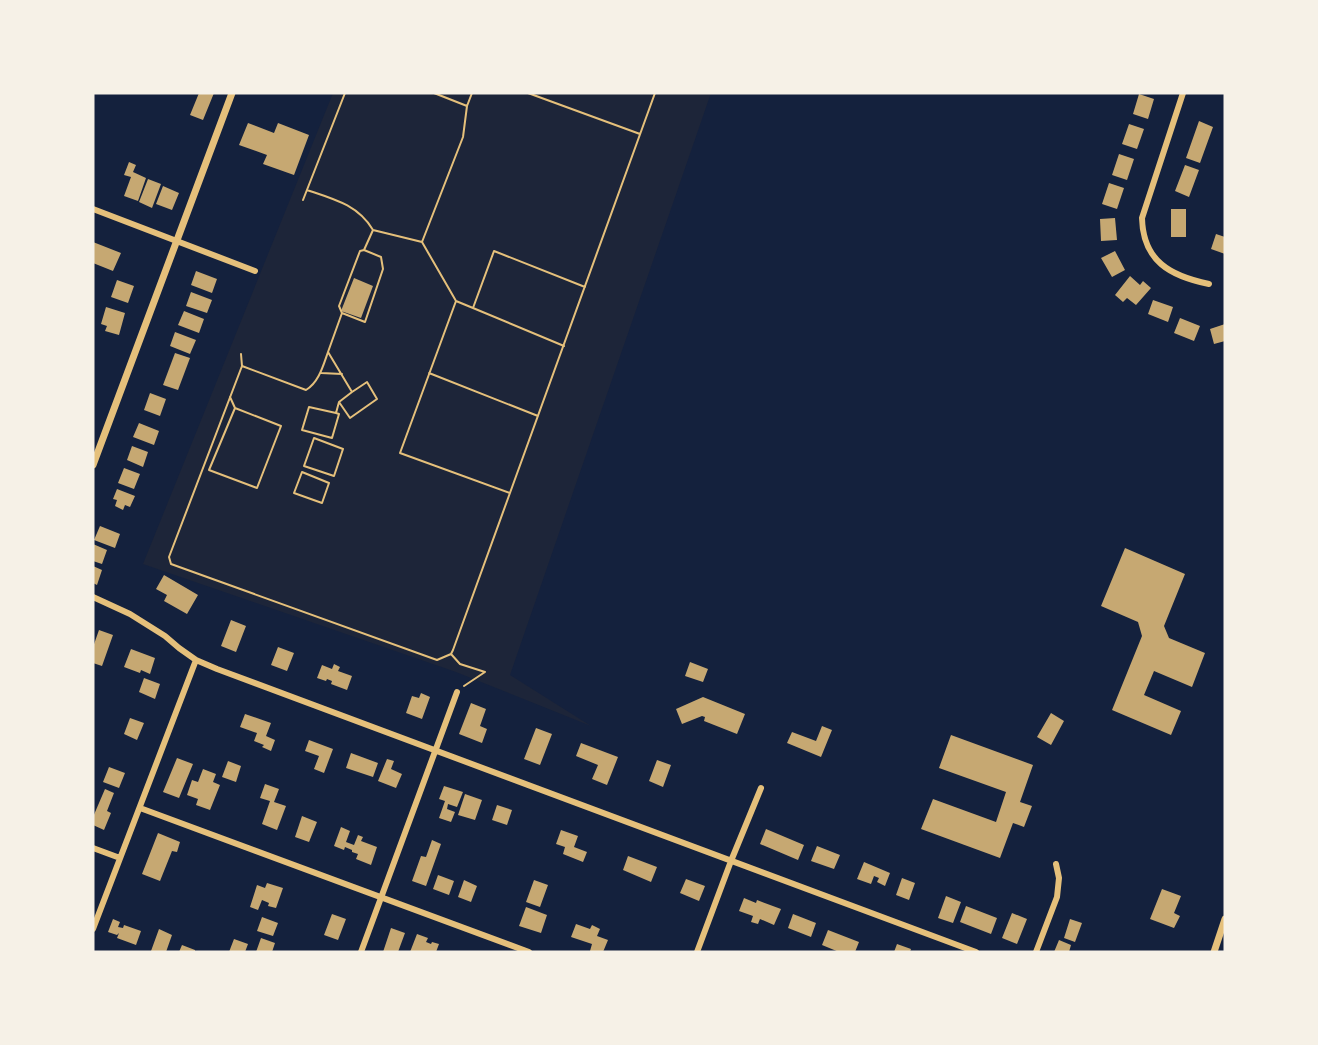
<svg xmlns="http://www.w3.org/2000/svg" width="1318" height="1045" viewBox="0 0 1318 1045" font-family="Raleway,sans-serif">
<style>
.green{fill:#1d2539}
.building{fill:#c6a872}
.lines{fill:none;stroke-linecap:round;stroke-linejoin:round}
.path{stroke:#e5c07b;stroke-width:2}
.minor{stroke:#e5c07b;stroke-width:6}
.tertiary{stroke:#e5c07b;stroke-width:7}
</style>
<rect width="100%" height="100%" fill="#14213d"/>
<path class="green" d="M333 93H711L510 675 591 726 456 672 143 564Z"/>
<path class="building" d="M199 93H214L203 120 190 115Z
M1139 94 1154 99 1148 119 1133 114Z
M1199 121 1213 127 1200 163 1186 158Z
M248 123 274 133 278 123 309 135 294 175 263 164 267 155 239 145Z
M1129 124 1144 129 1137 149 1122 144Z
M1119 154 1134 159 1127 180 1112 175Z
M129 162 136 165 133 172 146 178 138 201 124 196 131 177 124 175Z
M1185 165 1199 170 1189 197 1175 191Z
M148 179 161 184 152 208 139 202Z
M1109 183 1124 188 1117 209 1102 204Z
M163 186 179 193 172 210 156 204Z
M1171 209H1186V237H1171Z
M1115 218 1117 240 1101 241 1100 219Z
M1216 234 1225 237V254L1211 249Z
M93 242 121 253 113 271 93 263Z
M1115 251 1125 270 1112 277 1101 258Z
M196 271 217 279 212 293 191 285Z
M1130 276 1140 285 1143 281 1151 288 1136 305 1127 298 1123 302 1115 295Z
M354 278 373 286 361 318 341 311Z
M117 280 134 286 128 303 111 297Z
M191 292 212 300 207 313 186 306Z
M1153 300 1173 307 1168 322 1148 314Z
M106 307 125 313 119 335 105 331 107 326 101 324Z
M184 311 204 319 199 333 178 325Z
M1180 318 1200 326 1194 341 1174 333Z
M1225 324V341L1214 344 1210 329Z
M175 332 196 340 190 354 170 346Z
M175 353 190 358 178 390 163 385Z
M150 393 166 399 160 416 144 410Z
M139 423 159 431 154 445 133 437Z
M132 446 148 452 143 467 127 460Z
M124 468 140 474 134 489 118 483Z
M117 489 135 496 130 507 125 505 123 510 115 506 117 500 113 499Z
M100 526 120 534 115 548 94 540Z
M93 544 107 550 102 564 93 561Z
M1125 548 1185 574 1164 626 1169 638 1205 653 1192 687 1154 671 1144 695 1181 711 1171 735 1112 710 1142 636 1138 622 1101 606Z
M93 566 102 570 97 585 93 583Z
M164 575 198 595 187 614 164 601 167 595 156 589Z
M231 620 246 626 236 652 221 646Z
M99 630 113 635 102 666 93 663V647Z
M278 647 294 653 287 671 271 665Z
M131 649 155 658 150 674 141 670 140 673 124 667Z
M690 662 708 669 703 682 685 676Z
M334 664 340 667 338 671 352 676 347 690 331 684 332 681 327 679 326 681 317 678 322 665 332 669Z
M144 678 160 684 155 699 139 692Z
M421 693 430 697 422 719 406 713 412 696 419 698Z
M703 697 745 714 737 734 704 721 705 717 702 716 682 724 676 709Z
M471 703 486 709 480 726 487 729 482 743 459 734Z
M1051 713 1064 721 1051 745 1037 737Z
M245 714 271 723 266 736 275 740 271 751 262 747 264 745 254 741 257 733 240 727Z
M130 718 144 723 137 740 124 734Z
M822 726 832 730 821 757 787 743 792 732 816 741Z
M536 728 552 734 540 765 524 759Z
M951 735 1033 765 1020 802 1032 806 1024 827 1013 823 1000 858 921 829 933 799 996 822 1006 792 939 768Z
M309 740 333 749 324 773 314 769 319 756 305 751Z
M581 743 618 757 607 785 592 779 598 765 576 756Z
M351 753 378 763 373 777 346 768Z
M177 758 193 764 179 798 163 792Z
M387 759 394 761 391 769 402 774 396 788 378 781Z
M657 760 671 765 663 787 649 781Z
M228 761 241 766 236 782 222 777Z
M109 767 125 773 119 788 103 782Z
M203 769 216 774 213 782 220 785 210 810 196 805 198 799 187 795 192 780 198 782Z
M265 784 279 789 274 802 286 806 277 830 262 824 270 801 260 798Z
M444 786 463 792 457 807 448 804 447 809 455 812 451 822 439 818 445 801 439 799Z
M105 789 114 793 107 811 111 813 104 830 93 825V817Z
M465 794 482 800 475 820 458 815Z
M497 805 512 810 507 825 492 820Z
M302 816 317 822 309 842 295 837Z
M341 827 350 831 346 842 354 845 358 835 363 837 361 841 377 847 371 865 356 859 358 854 352 852V850L345 847 344 850 334 846Z
M766 829 804 845 798 860 760 844Z
M561 830 578 836 574 847 587 852 583 862 563 854 565 847 556 844Z
M158 833 180 842 177 852 172 851 160 881 142 874Z
M432 840 441 844 426 886 412 881 421 856 426 857Z
M817 846 840 855 834 869 811 861Z
M628 856 657 867 651 882 623 870Z
M864 862 890 873 885 886 877 882 879 878 874 876 871 884 857 879Z
M438 875 454 881 449 895 433 889Z
M902 878 915 883 909 900 896 895Z
M686 879 705 886 699 901 680 893Z
M464 880 477 886 471 902 458 897Z
M534 880 548 885 540 907 526 902Z
M267 883 283 888 276 908 268 906 269 903 262 900 258 910 250 907 257 885 265 888Z
M1162 889 1181 896 1174 913 1180 916 1174 928 1150 919Z
M946 896 961 902 953 923 938 918Z
M744 898 756 903 757 900 781 909 774 925 760 919 758 924 751 922 753 916 739 911Z
M966 906 997 918 991 934 960 922Z
M526 907 547 915 541 933 519 926Z
M1012 913 1027 919 1017 944 1002 938Z
M332 914 346 919 338 940 324 935Z
M793 914 816 923 811 937 788 928Z
M262 917 278 923 273 936 257 931Z
M113 919 120 922 118 927 123 928 124 925 141 931 136 945 117 938 119 933 117 935 108 932Z
M1070 919 1082 923 1075 942 1064 938Z
M576 924 590 929 592 925 600 929 597 936 608 940 603 952 590 951 592 944 571 937Z
M391 928 405 933 398 952H383Z
M159 929 172 935 166 952 151 951Z
M828 930 859 942 855 952H839L822 945Z
M417 934 428 938 426 942 431 944 432 942 439 944 436 952H410Z
M261 938 275 943 272 952H256Z
M234 939 248 944 245 952H229Z
M1059 940 1071 945 1069 952H1054Z
M897 944 911 949 910 952H894Z
M182 945 195 950V952H179Z"/>
<g class="lines">
<path class="path" d="M434 93 467 106
M528 93 640 134
M307 190C334 199 358 205 373 230L364 250 360 251 339 306 342 313 328 352 352 392 339 402 350 418 377 399 367 382 352 392
M303 200 345 93
M373 230 422 242 463 137 467 106 472 93
M422 242 456 301 400 453 510 493
M456 301 473 308 494 251 585 287
M473 308 564 346
M342 313 365 322 383 269 381 257 364 250
M328 352C323 366 319 382 306 390L242 366 169 557 171 564 437 660 451 654 460 664 485 672 464 686
M241 354 242 366
M321 373 342 374
M429 373 538 416
M230 397 235 408
M235 408 281 426 257 488 209 470Z
M336 413 309 407 302 430 332 438 339 414 336 413 339 402
M314 438 343 449 334 476 304 466Z
M302 472 329 483 322 503 294 493Z
M451 654 453 650 655 93"/>
<path class="minor" d="M1183 93 1142 218C1143 261 1170 276 1209 284
M93 209 255 271
M93 597 130 614 165 636 179 648 196 660 217 669 976 952
M140 808 529 952
M93 848 120 858
M93 929 196 660
M361 952 457 692
M697 952 731 861 761 788
M1036 952 1057 897 1059 878 1056 864"/>
<path class="tertiary" d="M93 465 232 93
M1214 952 1225 919"/>
</g>
<rect width="1318" height="1045" fill="none" stroke="#f6f1e7" stroke-width="189"/>
</svg>
